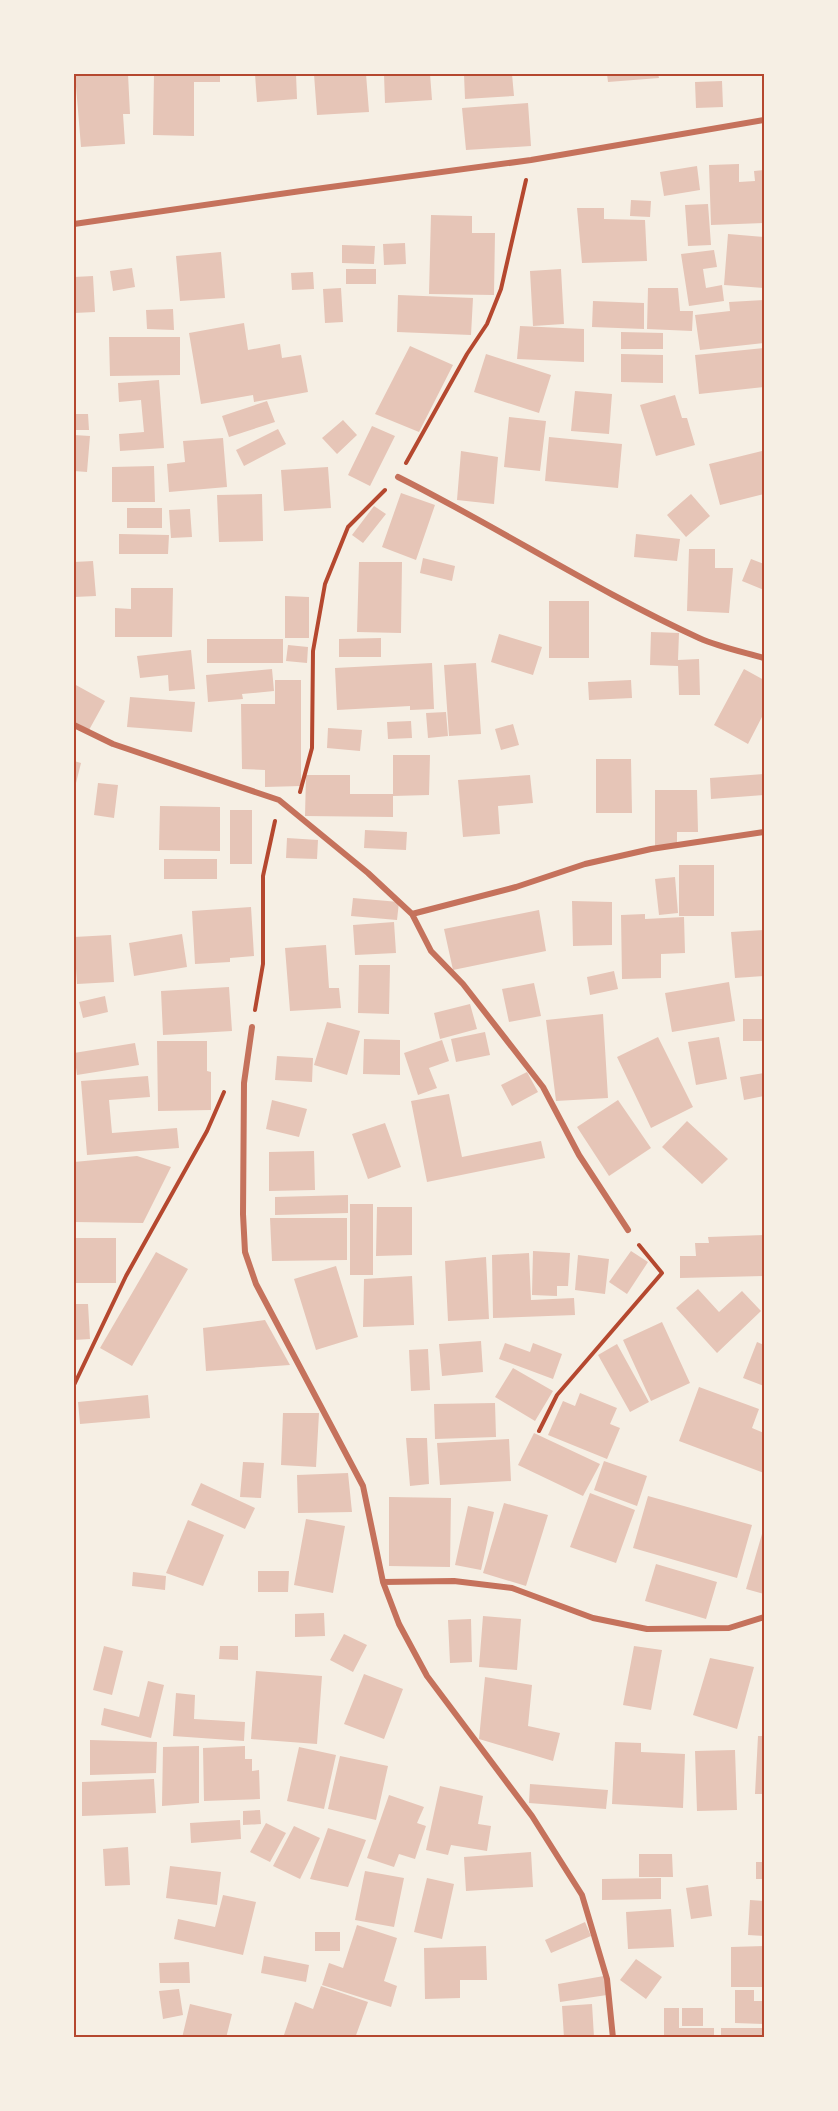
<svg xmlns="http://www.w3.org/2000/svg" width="838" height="2111" viewBox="0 0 838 2111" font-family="'Work Sans',sans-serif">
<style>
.building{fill:#e6c5b7}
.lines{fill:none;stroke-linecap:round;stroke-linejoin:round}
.path{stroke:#b5482f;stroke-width:4}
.minor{stroke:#c5725c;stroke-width:6}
.neatline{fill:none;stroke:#b5482f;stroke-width:2}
</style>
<rect width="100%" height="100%" fill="#f6efe4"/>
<path class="building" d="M75 74H128L130 114H123L125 144 81 147Z
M154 74H220V82H194V136L153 135Z
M255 74H296L297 99 257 102Z
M314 74H366L369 112 317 115Z
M384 74H430L432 100 385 103Z
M464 74H512L514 96 465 99Z
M607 74H658L659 78 608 82Z
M722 81 723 107 696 108 695 82Z
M528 103 531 146 466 150 462 108Z
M739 164V182L755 181 754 171 764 170V223L711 225 709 165Z
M697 166 700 190 664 196 660 172Z
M631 200 651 201 650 217 630 216Z
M708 204 711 245 688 246 685 205Z
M577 208H604V219L645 220 647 261 582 263Z
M431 215 472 216V233H495L494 295 429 294Z
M728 234 764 237V288L724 285Z
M405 243 406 264 384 265 383 244Z
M342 245 375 246 374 264 342 263Z
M714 250 717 267 703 269 706 288 722 285 724 301 689 306 681 254Z
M221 252 225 298 180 301 176 256Z
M132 268 135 287 113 291 110 271Z
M346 269H376V284H346Z
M561 269 564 324 533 326 530 271Z
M313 272 314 289 292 290 291 273Z
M93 276 95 312 74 313V277Z
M341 288 343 322 325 323 323 289Z
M648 288H678L680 311H693L692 331 647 329Z
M398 295 473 298 471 335 397 332Z
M764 300V343L700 350 695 315 730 311 729 302Z
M593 301 644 303V329L592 327Z
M173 309 174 330 147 329 146 310Z
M244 323 248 350 280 344 282 358 301 355 308 392 254 402 253 395 201 404 189 333Z
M520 326 584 329V362L517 359Z
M621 332 663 333V349H621Z
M109 337H180V375L110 376Z
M410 346 453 365 419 432 375 414Z
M764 348V387L699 394 695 355Z
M486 354 551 375 539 413 474 392Z
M621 354 663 355V383L621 382Z
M159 380 164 448 120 451 119 434 144 432 141 400 119 402 118 383Z
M575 391 612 394 609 434 571 431Z
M675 395 682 418H687L695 445 656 456 640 405Z
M267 401 275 422 229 437 222 416Z
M74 414H88L89 430H74Z
M509 417 546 421 540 471 504 467Z
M343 420 357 435 337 454 322 438Z
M372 426 395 436 370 486 348 475Z
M278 429 286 444 244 466 236 450Z
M74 435 90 436 87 472 74 471Z
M549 437 622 444 618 488 545 481Z
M223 438 227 487 169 492 167 464 185 462 183 441Z
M461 451 498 457 494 504 457 500Z
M762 451 764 461V494L720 505 709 464Z
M154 466 155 502H112V467Z
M328 467 331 508 284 511 281 470Z
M401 493 435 505 416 560 382 547Z
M262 494 263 541 219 542 217 495Z
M691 494 710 516 686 537 667 515Z
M374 506 386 514 363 543 352 535Z
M127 508H162V528H127Z
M190 509 192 537 171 538 169 510Z
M119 534 169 535 168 554H119Z
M636 534 680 539 677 561 634 557Z
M689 549H715V568H733L729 613 687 611Z
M423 558 455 566 452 581 420 573Z
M751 559 764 564V590L742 581Z
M93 561 96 596 74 597V562Z
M359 562H402L401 633 357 632Z
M131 588H173L172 637H115V608L131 609Z
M285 596 309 597V638H285Z
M549 601H589V658H549Z
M651 632 679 633 678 660 699 659 700 695H679L678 666 650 665Z
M499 634 542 647 533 675 491 662Z
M381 638V657H339V639Z
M207 639H283V663H207Z
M288 645 308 647 307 663 286 661Z
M191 650 195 689 169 691 168 675 140 678 137 656Z
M432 663 434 709 410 710V706L337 710 335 668Z
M476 663 481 734 449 736 444 665Z
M272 669 274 691 242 694 243 699 208 702 206 675Z
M744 669 764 680V713L748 744 714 725Z
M275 680H301V786L265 787V770L242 769 241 704H275Z
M631 680 632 698 589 700 588 682Z
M74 684 105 701 89 730 74 722Z
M130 697 195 702 192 732 127 727Z
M446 712 448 736 428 738 426 713Z
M411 721 412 738 388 739 387 722Z
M513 724 519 745 501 750 495 729Z
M328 728 362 730 360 751 327 748Z
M393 755H430L429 795 393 796Z
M596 759H631L632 813H596Z
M74 761 81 763 74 791Z
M764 774V795L711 799 710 778Z
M306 775H350V794H393V817L305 816Z
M530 775 533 803 498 806 500 834 463 837 458 780Z
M98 783 118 785 114 818 94 815Z
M655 790H697L698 832H677V846H655Z
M160 806 220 807V851L159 850Z
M230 810H252V864H230Z
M365 830 407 832 406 850 364 848Z
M287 838 318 840 317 859 286 858Z
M164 859H217V879H164Z
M679 865H714V916H679Z
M675 877 678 913 659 915 655 879Z
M353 898 399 902 397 920 351 916Z
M572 901 612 902V945L573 946Z
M251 907 254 956 230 958V962L195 964 192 911Z
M539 910 546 951 453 970 444 929Z
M645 914V919L684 917 685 953 661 954V978L622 979 621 915Z
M394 922 396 953 355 955 353 925Z
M764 930V976L735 978 731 932Z
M182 934 187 967 134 976 129 943Z
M111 935 114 982 77 984 74 937Z
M326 945 329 988H339L341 1008 290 1011 285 948Z
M359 965H390L389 1014 358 1013Z
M614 971 618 989 590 995 587 977Z
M729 982 735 1021 672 1032 665 993Z
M534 983 541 1016 509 1022 502 989Z
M229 987 232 1031 163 1035 161 991Z
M105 996 108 1012 83 1018 79 1002Z
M470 1004 477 1029 440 1039 434 1013Z
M603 1014 608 1098 556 1101 546 1020Z
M743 1019H764V1041H743Z
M327 1022 360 1031 347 1075 314 1065Z
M485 1032 490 1055 456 1062 451 1039Z
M658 1037 693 1107 651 1128 617 1057Z
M719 1037 727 1079 696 1085 688 1042Z
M364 1039 400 1040V1075L363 1074Z
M442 1040 449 1061 429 1068 437 1088 418 1095 404 1053Z
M157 1041H207V1071L211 1072V1110L158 1111Z
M135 1043 139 1065 77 1075 74 1053Z
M277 1056 313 1058 312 1082 275 1080Z
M527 1072 538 1092 512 1106 501 1085Z
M764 1073V1096L744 1100 740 1077Z
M148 1076 150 1097 109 1100 112 1133 177 1128 179 1148 87 1155 81 1081Z
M449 1094 462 1157 541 1141 545 1158 427 1182 411 1101Z
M272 1100 307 1109 299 1137 266 1129Z
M618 1100 651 1148 609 1176 577 1127Z
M687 1121 728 1159 702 1184 662 1147Z
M385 1123 401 1167 368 1179 352 1134Z
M314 1151 315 1190 269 1191V1152Z
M137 1156 171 1167 143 1223 74 1222V1162Z
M348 1195V1213L275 1215V1197Z
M350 1204H373V1275H350Z
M377 1207H412V1255L376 1256Z
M270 1218H347V1260L272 1261Z
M764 1235V1276L680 1278V1256H696L695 1243H709L708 1237Z
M74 1238H116V1283H74Z
M533 1251 570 1253 568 1286H557V1296L532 1295Z
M631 1251 648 1262 627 1294 609 1282Z
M156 1252 188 1269 132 1366 100 1348Z
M529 1253 531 1300 574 1298 575 1315 493 1318 492 1255Z
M578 1255 609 1259 605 1294 575 1290Z
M486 1257 489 1319 448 1321 445 1261Z
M336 1266 358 1337 316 1350 294 1279Z
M412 1276 414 1325 363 1327 364 1279Z
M698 1289 719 1312 742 1291 761 1311 717 1353 676 1308Z
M74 1304H88L90 1339 74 1340Z
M265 1320 290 1365 206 1371 203 1328Z
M662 1322 690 1383 651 1401 623 1340Z
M481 1341 483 1372 442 1376 439 1344Z
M757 1342 764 1345V1386L743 1378Z
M505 1343 530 1352 533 1343 562 1354 553 1379 499 1359Z
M617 1344 649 1402 630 1412 598 1355Z
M428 1349 430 1390 411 1391 409 1350Z
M513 1368 553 1391 535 1421 495 1397Z
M699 1387 759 1409 752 1428 764 1433V1473L679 1441Z
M580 1393 617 1408 610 1424 620 1428 607 1459 548 1435 563 1401 575 1406Z
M148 1395 150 1418 80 1424 78 1402Z
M495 1403 496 1437 435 1439 434 1404Z
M283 1413H319L316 1467 281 1465Z
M534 1433 600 1464 583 1496 518 1465Z
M406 1438H427L429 1484 410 1486Z
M509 1439 511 1481 440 1485 437 1443Z
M604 1461 647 1476 637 1506 594 1490Z
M243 1462 264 1463 261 1498 240 1497Z
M348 1473 352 1512 298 1513 297 1475Z
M201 1483 255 1508 245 1529 191 1505Z
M590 1493 635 1510 616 1563 570 1547Z
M648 1496 752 1525 737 1578 633 1548Z
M389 1497 451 1498 450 1567 389 1566Z
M504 1503 548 1515 526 1586 483 1573Z
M468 1506 494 1512 481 1570 455 1565Z
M306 1519 345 1526 333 1593 294 1585Z
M188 1520 224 1535 203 1586 166 1573Z
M764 1527V1594L746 1589Z
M656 1564 717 1582 706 1619 645 1601Z
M258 1571H289L288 1592H258Z
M133 1572 166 1576 165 1590 132 1586Z
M324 1613 325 1636 295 1637V1614Z
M483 1616 521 1619 517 1670 479 1667Z
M471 1619 472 1662 450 1663 448 1620Z
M344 1634 367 1645 353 1672 330 1660Z
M104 1646 123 1651 112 1695 93 1690Z
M220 1646H238V1660L219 1659Z
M634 1646 662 1650 651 1710 623 1705Z
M710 1658 754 1667 737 1729 693 1715Z
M256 1671 322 1676 317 1744 251 1739Z
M364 1674 403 1689 384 1739 344 1724Z
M485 1677 532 1685 528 1726 560 1733 553 1761 479 1739Z
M148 1681 164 1685 151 1738 101 1725 104 1708 139 1717Z
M176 1693 195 1695 194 1719 245 1722 244 1741 173 1736Z
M758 1736H764V1794H755Z
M90 1740 157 1742 156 1773 90 1775Z
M615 1742 641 1743V1752L685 1754 683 1808 612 1804Z
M199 1746V1803L162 1806 163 1747Z
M245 1746V1759H252V1771L259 1770 260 1799 204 1801 203 1748Z
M299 1747 336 1755 324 1809 287 1801Z
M735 1750 737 1810 697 1811 695 1751Z
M340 1756 388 1766 376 1820 328 1809Z
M154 1779 156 1813 82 1816V1782Z
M530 1784 608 1790 606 1809 529 1803Z
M440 1786 483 1796 478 1824 491 1826 487 1851 451 1845 448 1855 426 1850Z
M389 1795 424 1807 417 1823 426 1826 415 1859 399 1854 394 1867 367 1858Z
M260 1810 261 1824 243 1825V1811Z
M240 1820 241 1839 191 1843 190 1823Z
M266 1823 286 1833 270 1862 250 1852Z
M294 1826 320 1838 300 1879 273 1866Z
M328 1828 366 1840 348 1887 310 1879Z
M128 1847 130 1885 105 1886 103 1849Z
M531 1852 533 1887 466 1891 464 1857Z
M639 1854H672L673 1877H639Z
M756 1862H764V1879H756Z
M170 1866 221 1872 217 1905 166 1898Z
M365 1871 404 1878 394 1927 355 1920Z
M427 1878 454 1884 442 1939 414 1932Z
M661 1878V1899L602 1900V1879Z
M708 1885 712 1916 691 1919 686 1888Z
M223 1895 256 1902 243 1955 174 1939 178 1919 215 1927Z
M750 1900 764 1901V1936L748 1935Z
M671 1909 674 1947 628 1949 626 1912Z
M585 1922 591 1936 551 1953 545 1940Z
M357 1925 397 1938 384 1981 397 1986 391 2007 322 1985 329 1963 343 1968Z
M315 1932H340V1951H315Z
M486 1946 487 1980H460V1998L425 1999 424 1948Z
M764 1946V1987H731V1947Z
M264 1956 309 1965 306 1982 261 1973Z
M636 1959 662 1977 646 1999 620 1980Z
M189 1962 190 1983H160L159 1963Z
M604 1976 607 1995 560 2002 558 1984Z
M321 1986 368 2002 355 2038H283L295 2002 313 2009Z
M179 1989 183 2015 163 2019 159 1991Z
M735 1990H754V2001H762L763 2024 735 2023Z
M190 2004 232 2014 226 2038H182Z
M592 2004 594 2037 564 2038 562 2006Z
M664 2008H679V2028H714V2038H664Z
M682 2008H703V2026H682Z
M721 2028H764V2038H721Z"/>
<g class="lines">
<path class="path" d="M406 463 467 354 487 324 501 289 526 180
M300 792 312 748 313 651 325 584 348 527 385 490
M255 1010 263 964V876L275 821
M74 1385 126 1276 207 1131 224 1092
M539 1431 557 1395 662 1273 639 1245"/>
<path class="minor" d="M74 224 301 191 531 160 764 120
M398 477C500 528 596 591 699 638 719 647 743 652 764 658
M74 725 113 744 279 800 368 873 412 914 431 951 463 984 543 1087 579 1155 628 1230
M412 914 516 887 585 864 651 849 764 832
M252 1027 244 1083 243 1214 245 1252 256 1284 363 1486 383 1582 399 1624 427 1676 532 1816 582 1895 607 1979 613 2038
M383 1582 454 1581 512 1588 593 1618 647 1629 729 1628 764 1617"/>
</g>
<rect width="838" height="2111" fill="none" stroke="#f6efe4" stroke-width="150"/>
<rect x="75" y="75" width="688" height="1961" class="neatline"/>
</svg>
